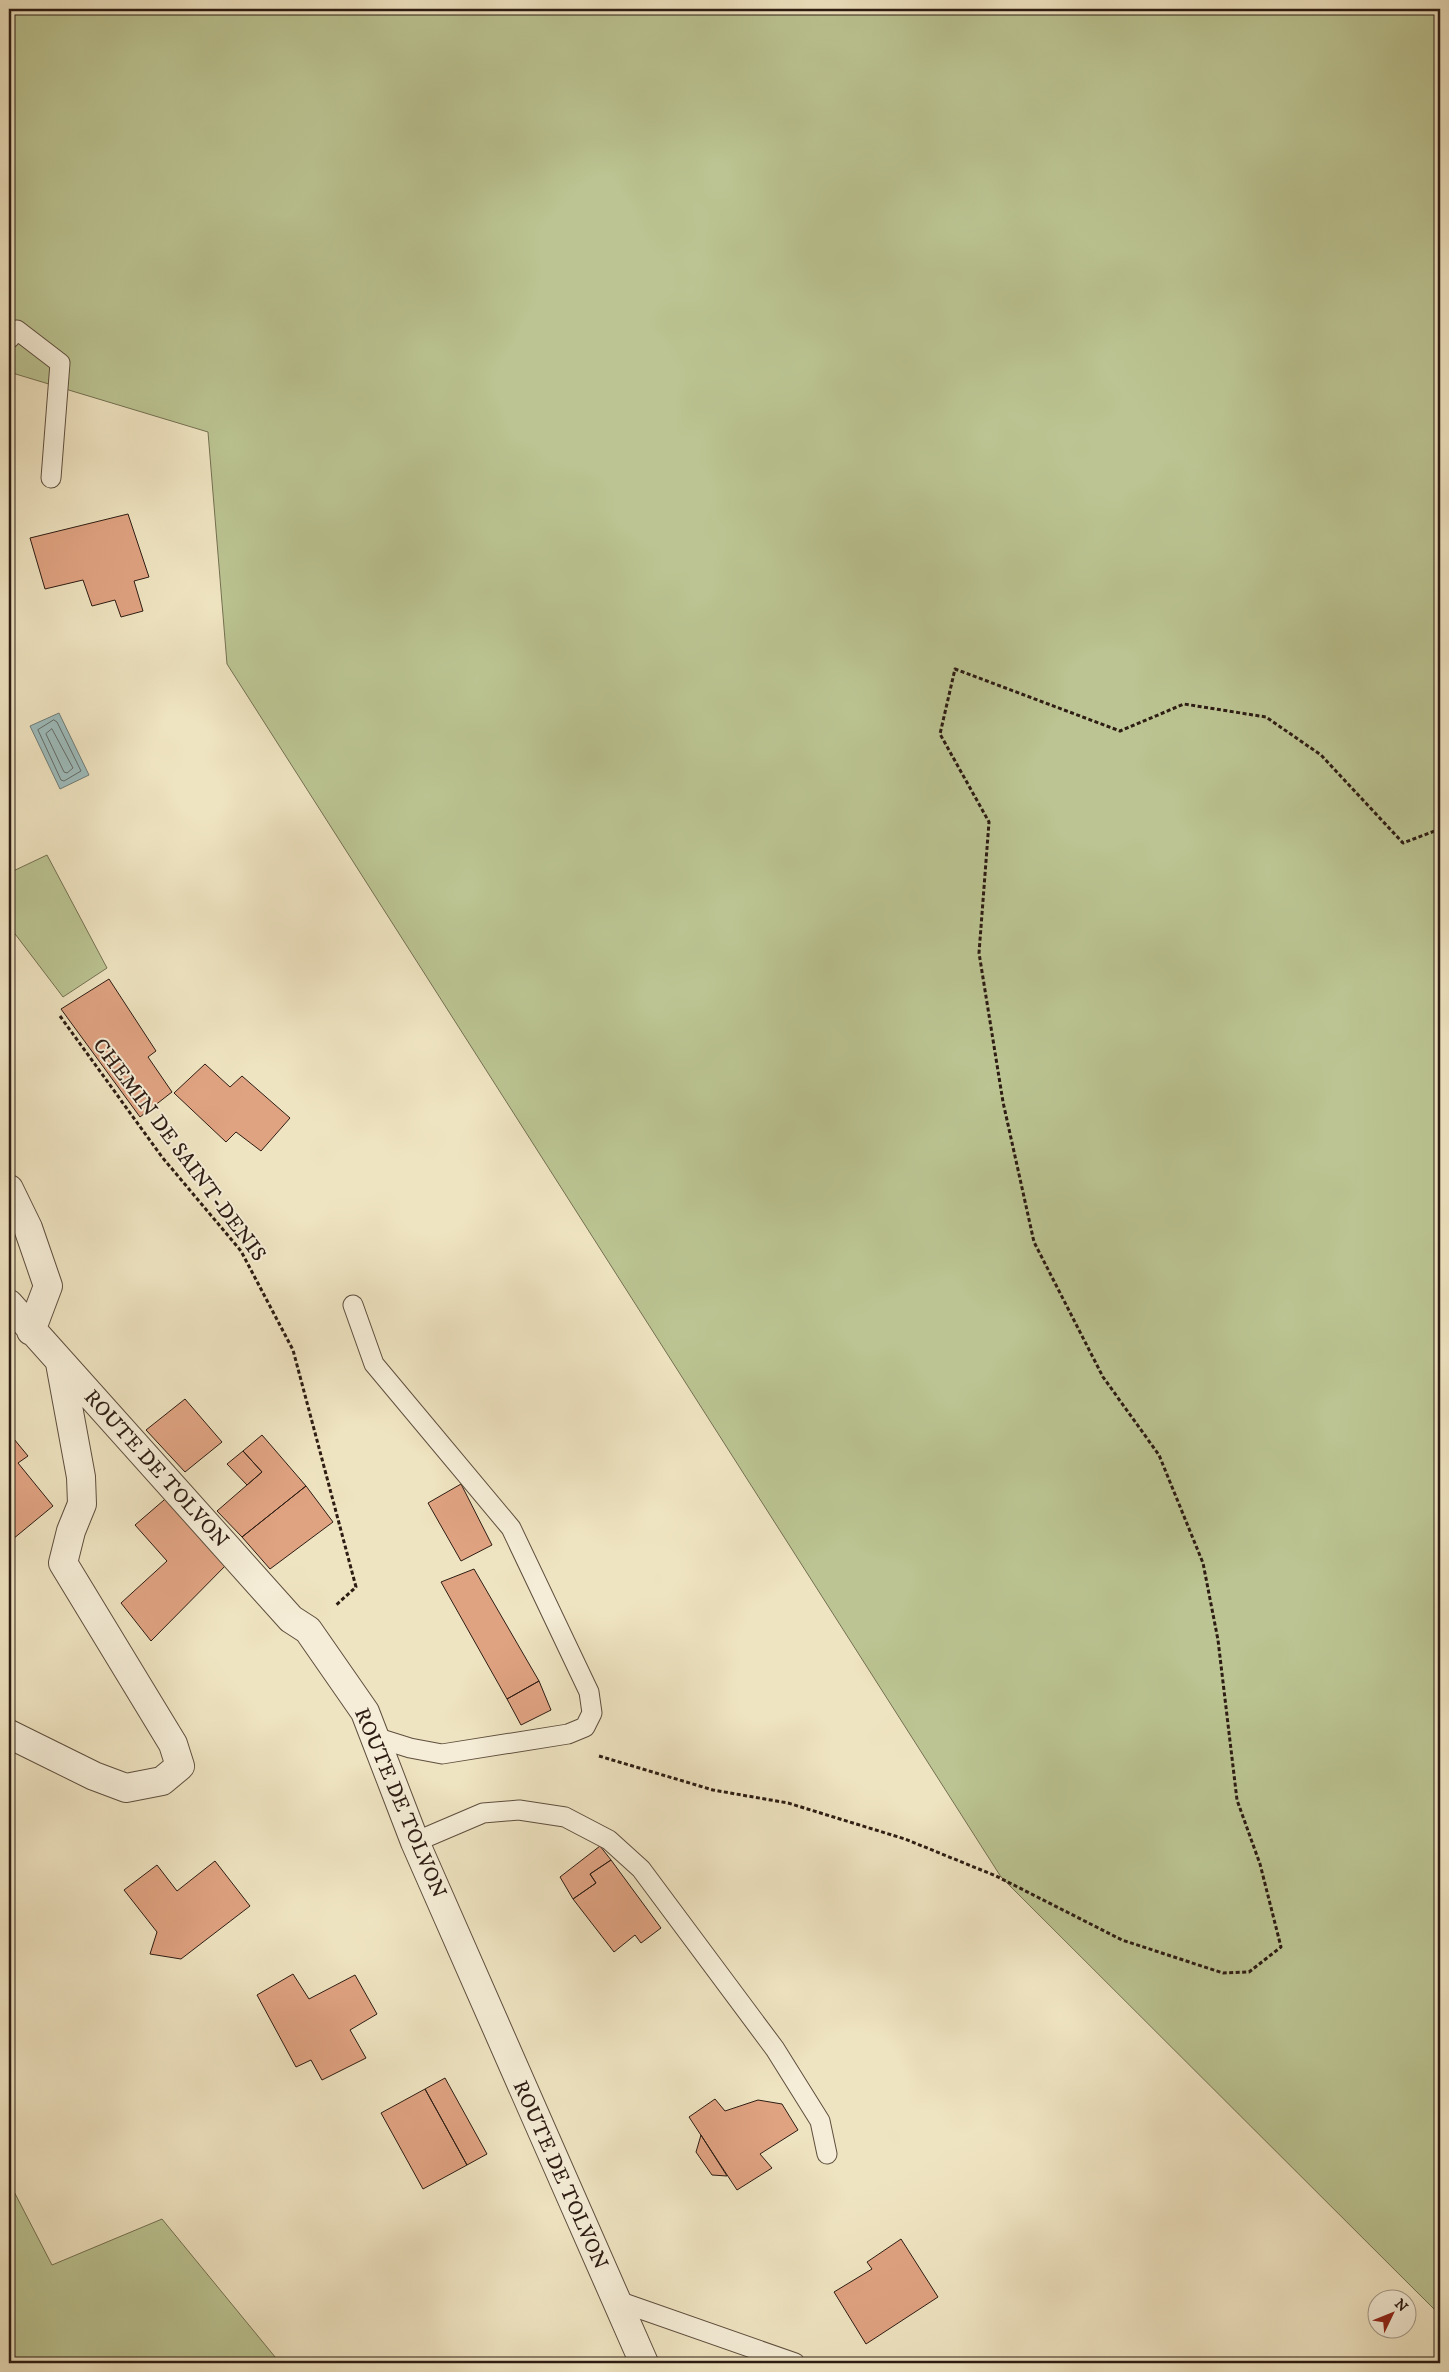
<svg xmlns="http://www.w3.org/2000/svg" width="1449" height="2372" viewBox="0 0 1449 2372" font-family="'IM FELL DW Pica',serif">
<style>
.green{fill:#bbc492;stroke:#747052}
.water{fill:#9dbcbc;stroke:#707c78}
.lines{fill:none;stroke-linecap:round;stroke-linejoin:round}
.shore{stroke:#656c68;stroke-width:1}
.building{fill:#e0a382;stroke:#2d1c13}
.service-casing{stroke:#5e4e3e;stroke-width:21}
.minor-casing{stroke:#5e4e3e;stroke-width:30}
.path{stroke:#2d1c13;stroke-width:3;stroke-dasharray:4 2.5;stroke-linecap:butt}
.service{stroke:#f5edd7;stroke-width:19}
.minor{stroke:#f5edd7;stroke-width:28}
.labels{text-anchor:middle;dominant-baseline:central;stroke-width:4;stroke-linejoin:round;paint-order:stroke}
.street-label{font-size:21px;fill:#2d1c13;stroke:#f5edd7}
</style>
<rect width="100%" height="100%" fill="#efe4c1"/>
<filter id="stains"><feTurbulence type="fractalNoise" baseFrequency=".004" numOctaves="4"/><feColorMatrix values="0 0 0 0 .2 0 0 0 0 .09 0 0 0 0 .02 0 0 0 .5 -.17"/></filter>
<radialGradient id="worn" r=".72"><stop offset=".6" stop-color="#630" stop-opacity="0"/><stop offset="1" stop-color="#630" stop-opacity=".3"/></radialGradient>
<path class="green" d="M9 9H1440V2315L1001 1877 227 664 208 432 9 372Z
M47 855 107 968 63 997 9 926V873Z
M9 2182 52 2265 162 2219 280 2363H9Z"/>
<path class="water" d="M59 713 89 775 60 789 30 726Z"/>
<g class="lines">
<path class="shore" d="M54 720 57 722 81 771 64 781 61 780 38 730Z
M52 729 73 768 67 773 64 772 46 734Z"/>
</g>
<path class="building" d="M128 514 149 577 134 581 143 611 121 617 115 600 92 606 83 580 45 589 30 538Z
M109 979 156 1051 148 1057 172 1092 140 1117 61 1009Z
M205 1064 230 1087 242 1076 290 1118 261 1151 236 1132 226 1142 174 1093Z
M185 1399 222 1442 185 1472 146 1430Z
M9 1433 28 1456 18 1463 53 1506 13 1539 9 1534Z
M262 1435 306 1486 242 1537 217 1511 262 1472 243 1451Z
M243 1451 262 1472 247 1485 227 1464Z
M461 1484 492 1545 461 1561 428 1503Z
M306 1486 333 1522 270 1569 242 1537Z
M171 1494 231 1560 151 1641 121 1603 167 1561 135 1525Z
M474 1569 539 1681 507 1699 441 1582Z
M539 1681 551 1710 521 1725 507 1699Z
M600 1846 611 1860 590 1874 596 1883 573 1899 560 1877Z
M611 1860 661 1928 641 1943 635 1935 614 1952 573 1899 596 1883 590 1874Z
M215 1861 250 1906 181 1959 150 1954 157 1932 124 1890 157 1865 177 1891Z
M293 1974 309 1999 355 1975 377 2014 350 2030 366 2058 322 2080 311 2060 296 2067 257 1995Z
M445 2078 487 2154 467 2165 425 2089Z
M425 2089 467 2165 423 2189 381 2113Z
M715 2099 725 2111 758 2100 782 2104 798 2130 760 2154 772 2168 737 2190 689 2117Z
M701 2135 727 2176 712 2175 696 2152Z
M901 2239 938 2297 866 2344 834 2292 872 2269 867 2262Z"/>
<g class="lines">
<defs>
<path id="service" d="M9 339 17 330 60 363 51 478
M353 1305 374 1364 511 1528 589 1692 592 1713 585 1727 568 1734 442 1754 410 1748 375 1737
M415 1842 483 1813 519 1810 565 1817 609 1840 641 1869 775 2049 820 2121 827 2154
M615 2300 795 2363"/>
<path id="minor" d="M9 1189 28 1228 48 1286 31 1331
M9 1304 291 1619 308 1630 365 1712 415 1842 644 2363
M9 1734 94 1776 126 1788 162 1781 180 1766 173 1744 63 1563 71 1531 82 1504 81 1477 60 1363"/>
</defs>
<use href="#service" class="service-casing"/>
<use href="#minor" class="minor-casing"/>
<path class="path" d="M60 1016 162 1157 241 1251 293 1350 356 1587 335 1606
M599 1756 713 1790 788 1803 905 1839 996 1876 1122 1940 1223 1973 1249 1972 1281 1947 1260 1864 1237 1800 1218 1640 1203 1563 1159 1455 1103 1377 1034 1242 1003 1102 979 953 989 822 940 734 955 669 1120 731 1184 704 1266 717 1321 755 1403 843 1440 829"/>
<use href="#service" class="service"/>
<use href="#minor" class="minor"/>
</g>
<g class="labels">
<g class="street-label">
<text transform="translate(179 1150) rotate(53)">CHEMIN DE SAINT-DENIS</text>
<text transform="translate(156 1469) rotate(48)">ROUTE DE TOLVON</text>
<text transform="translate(400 1803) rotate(67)">ROUTE DE TOLVON</text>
<text transform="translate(560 2175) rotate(66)">ROUTE DE TOLVON</text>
</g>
</g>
<rect width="1449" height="2372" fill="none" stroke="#efe4c1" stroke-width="30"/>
<rect x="10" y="10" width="1429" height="2352" fill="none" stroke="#2d1c13" stroke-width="2.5"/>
<rect x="15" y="15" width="1419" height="2342" fill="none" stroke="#2d1c13"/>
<g transform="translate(1392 2314) rotate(47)"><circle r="24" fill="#f5edd7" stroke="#a59989"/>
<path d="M0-4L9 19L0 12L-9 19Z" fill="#8f2418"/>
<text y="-8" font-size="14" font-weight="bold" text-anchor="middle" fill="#2d1c13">N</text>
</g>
<rect width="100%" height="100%" filter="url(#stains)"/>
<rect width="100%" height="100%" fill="url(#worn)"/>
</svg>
